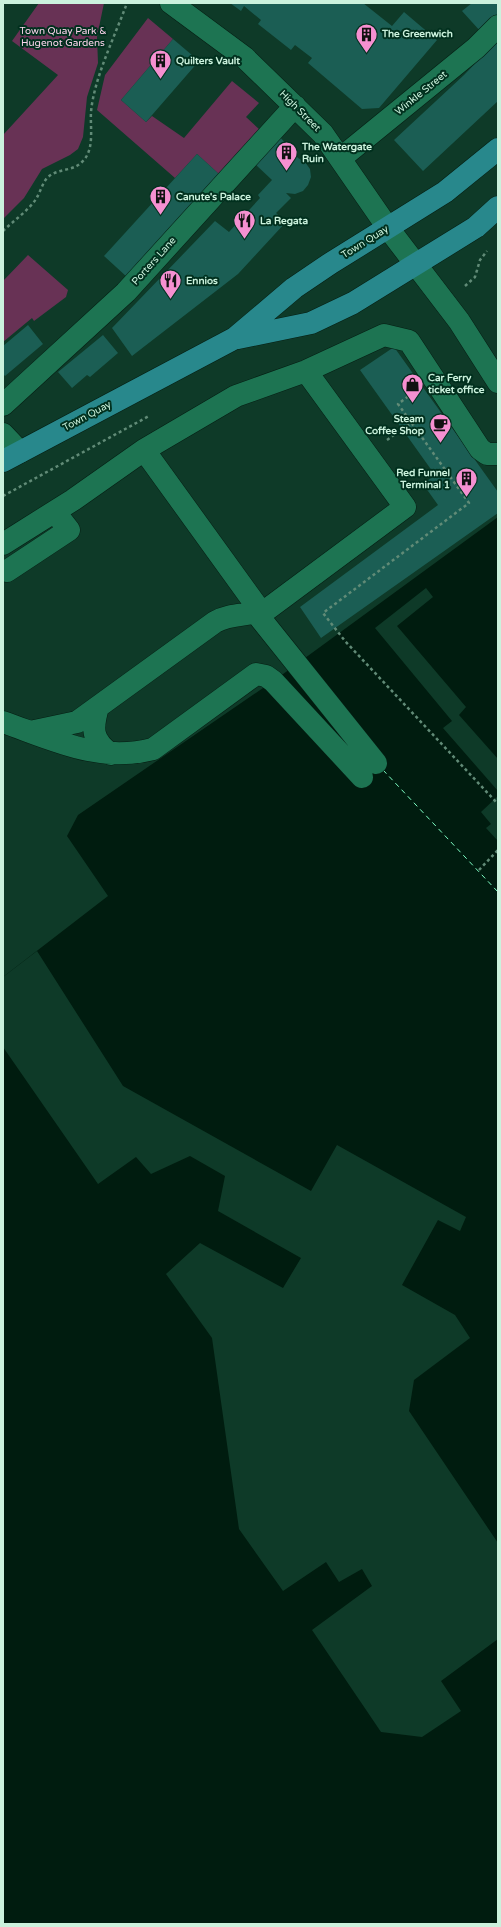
<svg xmlns="http://www.w3.org/2000/svg" width="501" height="1927" viewBox="0 0 501 1927" font-family="'Varela Round',sans-serif">
<style>
.green{fill:#683255}
.water{fill:#001c0f}
.pier{fill:#0e3a28}
.lines{fill:none;stroke-linecap:round;stroke-linejoin:round}
.ferry{stroke:#7effc5;stroke-width:1;stroke-dasharray:5 4;stroke-linecap:butt}
.building{fill:#1b5e54}
.minor-casing{stroke:#051e13;stroke-width:23}
.major-casing{stroke:#051e13;stroke-width:23}
.path{stroke:#618b77;stroke-width:2.5;stroke-dasharray:3 3;stroke-linecap:butt}
.minor{stroke:#1d7452;stroke-width:22}
.major{stroke:#28888c;stroke-width:22}
.labels{text-anchor:middle;dominant-baseline:central;stroke-width:4;stroke-linejoin:round;paint-order:stroke}
.park-label{font-size:10px;fill:#fed4ed;stroke:#01301e}
.poi-label{font-size:10px;font-weight:bold;fill:#cbf2dd;stroke:#01301e;text-anchor:start}
.street-label{font-size:10px;fill:#cbf2dd;stroke:#01301e}
</style>
<rect width="100%" height="100%" fill="#0e3a28"/>
<path class="green" d="M39 3H104L97 37 98 63 87 97 83 137 78 149 70 155 42 169 24 198 3 219V135L58 75 12 41Z
M148 18 173 39 121 100 146 122 152 116 184 138 232 81 259 103 246 117 260 130 220 175 197 154 175 178 97 110 105 75Z
M28 255 68 290 66 297 34 321 32 318 3 342V281Z"/>
<path class="water" d="M498 517V1924H3V977L108 896 67 836 78 815 279 677Z"/>
<path class="pier" d="M426 588 433 597 397 626 466 707 459 715 498 759V791L443 728 452 721 375 628Z
M498 796V841L486 828 491 824 481 812Z
M37 951 123 1086 311 1191 337 1145 466 1217 460 1231 438 1220 402 1285 455 1315 470 1338 414 1380 409 1411 498 1543V1639L441 1681 461 1711 422 1737 381 1732 312 1630 372 1586 362 1569 339 1582 326 1562 283 1591 239 1529 212 1338 166 1274 200 1243 283 1288 301 1258 218 1211 225 1176 190 1156 151 1174 136 1157 98 1184 3 1047V977Z"/>
<g class="lines">
<path class="ferry" d="M383 770 498 892"/>
</g>
<path class="building" d="M230 3H363L392 26 404 12 437 40 379 108 362 109 308 63 312 58 295 45 291 50 258 24 261 20 244 6 241 11Z
M472 3H498V18L481 32 462 11Z
M173 39 199 61 146 122 121 100Z
M498 40V101L423 171 394 140 464 75Z
M280 137 298 158 305 162 310 169 311 177 308 185 303 191 295 194 286 193 291 198 276 213 286 222 238 274 132 356 112 328 215 221 229 232 260 198 258 195 272 180 255 164Z
M197 154 220 175 127 277 104 256Z
M28 325 43 344 5 376 3 374V346Z
M103 335 118 353 90 377 87 375 72 388 58 372Z
M394 347 498 492V513L321 638 300 607 438 505 423 484 435 475 360 370Z"/>
<g class="lines">
<defs>
<path id="minor" d="M171 3 244 57 323 134 388 228 459 321 498 382
M341 158 476 48 498 26
M3 405 126 292 295 106
M3 434 20 452
M144 450 261 612
M3 544 73 500 144 450 236 396 306 371 384 335 409 341 480 449 487 454H498
M7 571 69 530 55 512
M256 613 376 763
M98 707C92 728 91 740 111 754
M3 722C54 740 99 763 153 749L256 674 266 676 273 681 362 777
M30 732 77 722 215 622C232 612 252 617 269 608L405 507 306 371"/>
<path id="major" d="M238 338 311 323 353 303 476 227 498 207
M3 461 235 338 294 288 331 263 445 192 498 149"/>
</defs>
<use href="#minor" class="minor-casing"/>
<use href="#major" class="major-casing"/>
<path class="path" d="M3 231C13 221 28 211 36 199 40 193 42 184 47 178 57 168 72 172 82 162 95 150 90 128 91 112 94 78 115 36 127 3
M465 286 475 277 480 260 487 251
M413 393 398 404 469 503 323 613 345 641 498 804
M387 440 411 423
M3 496 149 416
M479 870 498 850"/>
<use href="#minor" class="minor"/>
<use href="#major" class="major"/>
</g>
<defs>
<symbol id="building-pin" viewBox="-11 -11 22 30"><path d="M0 17L-7.5 6A9.5 9.5 0 1 1 7.5 6Z" fill="#f590d1" stroke="#01301e"/><path d="M-4-6H4V6H1V3H-1V6H-4ZM-2.5-4.3h1.7v1.8h-1.7ZM.8-4.3h1.7v1.8H.8ZM-2.5-1h1.7V.8h-1.7ZM.8-1h1.7V.8H.8Z" fill="#111"/></symbol>
<symbol id="restaurant-pin" viewBox="-11 -11 22 30"><path d="M0 17L-7.5 6A9.5 9.5 0 1 1 7.5 6Z" fill="#f590d1" stroke="#01301e"/><path d="M-5-6h1v4h1v-4h1v4h1v-4h1v5L-1.5 .5V6h-2V.5L-5-1ZM5-6V6H3V1.5H1.5Q1.5-4 5-6Z" fill="#111"/></symbol>
<symbol id="shop-pin" viewBox="-11 -11 22 30"><path d="M0 17L-7.5 6A9.5 9.5 0 1 1 7.5 6Z" fill="#f590d1" stroke="#01301e"/><path d="M-5-2.5h2.3a2.7 3.5 0 0 1 5.4 0H5L5.5 6h-11ZM-1.5-2.5h3a1.5 2.3 0 0 0-3 0Z" fill="#111"/></symbol>
<symbol id="cafe-pin" viewBox="-11 -11 22 30"><path d="M0 17L-7.5 6A9.5 9.5 0 1 1 7.5 6Z" fill="#f590d1" stroke="#01301e"/><path d="M-5.5-4.5H6V0H3Q3 3.5 0 3.5H-2.5Q-5.5 3.5-5.5 0ZM3-3.2v2h1.7v-2ZM-6 4.5H4V6H-6Z" fill="#111"/></symbol>
</defs>
<g fill-rule="evenodd">
<use href="#building-pin" x="354" y="22" width="25" height="34"/>
<use href="#building-pin" x="148" y="48" width="25" height="34"/>
<use href="#building-pin" x="274" y="140" width="25" height="34"/>
<use href="#building-pin" x="148" y="184" width="25" height="34"/>
<use href="#restaurant-pin" x="232" y="208" width="25" height="34"/>
<use href="#restaurant-pin" x="158" y="268" width="25" height="34"/>
<use href="#shop-pin" x="400" y="372" width="25" height="34"/>
<use href="#cafe-pin" x="428" y="412" width="25" height="34"/>
<use href="#building-pin" x="454" y="466" width="25" height="34"/>
</g>
<g class="labels">
<g class="park-label">
<text x="63" y="31">Town Quay Park &amp;<tspan x="63" dy="12">Hugenot Gardens</tspan></text>
</g>
<g class="poi-label">
<text x="382" y="34">The Greenwich</text>
<text x="176" y="61">Quilters Vault</text>
<text x="302" y="147">The Watergate<tspan x="302" dy="12">Ruin</tspan></text>
<text x="176" y="197">Canute's Palace</text>
<text x="260" y="221">La Regata</text>
<text x="186" y="281">Ennios</text>
<text x="428" y="378">Car Ferry<tspan x="428" dy="12">ticket office</tspan></text>
<text x="424" y="419" text-anchor="end">Steam<tspan x="424" dy="12">Coffee Shop</tspan></text>
<text x="450" y="473" text-anchor="end">Red Funnel<tspan x="450" dy="12">Terminal 1</tspan></text>
</g>
<g class="street-label">
<text transform="translate(421 93) rotate(-39)">Winkle Street</text>
<text transform="translate(300 111) rotate(45)">High Street</text>
<text transform="translate(365 242) rotate(-32)">Town Quay</text>
<text transform="translate(154 261) rotate(-48)">Porters Lane</text>
<text transform="translate(87 416) rotate(-28)">Town Quay</text>
</g>
</g>
<rect width="501" height="1927" fill="none" stroke="#cbf2dd" stroke-width="8"/>
</svg>
